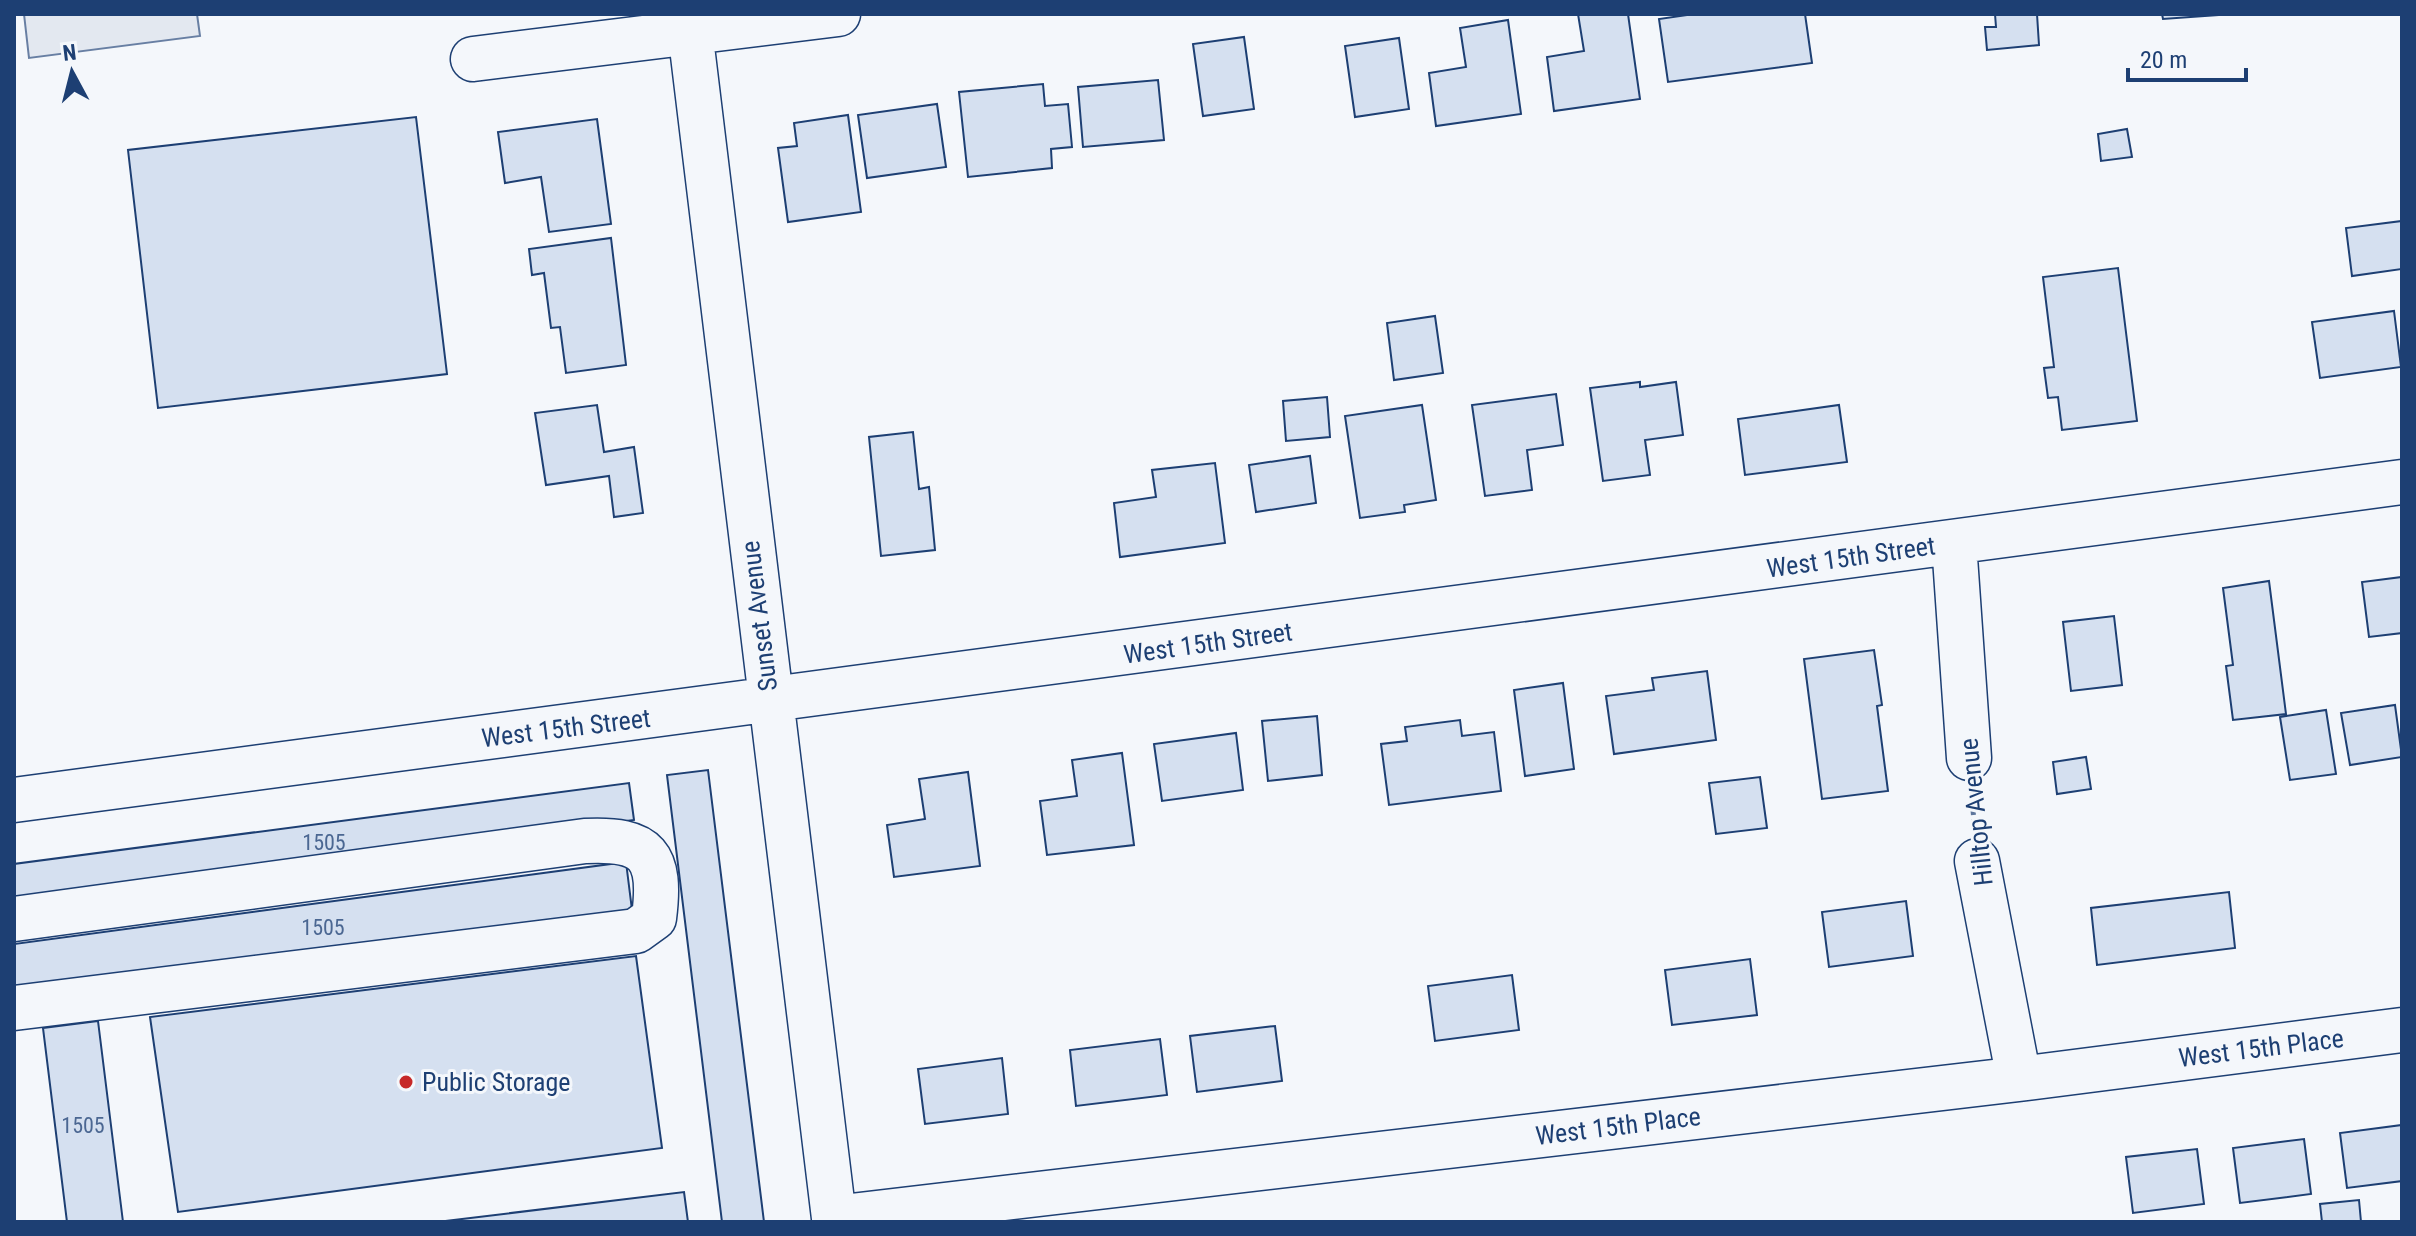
<svg xmlns="http://www.w3.org/2000/svg" width="2416" height="1236" viewBox="0 0 2416 1236" font-family="'Roboto Condensed',sans-serif">
<style>
.parking{fill:#e3e8f0;stroke:#687fa3;stroke-width:2}
.building{fill:#d5e0f0;stroke:#1d3f73;stroke-width:2}
.lines{fill:none;stroke-linecap:round;stroke-linejoin:round}
.minor-casing{stroke:#1d3f73;stroke-width:47}
.path{stroke:#5e769c;stroke-width:5;stroke-dasharray:6 4;stroke-linecap:butt}
.minor{stroke:#f4f7fb;stroke-width:44}
.poi-dot{fill:#c62828;stroke:#f4f7fb;stroke-width:3}
.labels{text-anchor:middle;dominant-baseline:central;stroke-width:6;stroke-linejoin:round;paint-order:stroke}
.number-label{font-size:22px;fill:#4b6792}
.street-label{font-size:26px;fill:#1d3f73;stroke:#f4f7fb}
.poi-label{font-size:26px;fill:#1d3f73;stroke:#f4f7fb;text-anchor:start}
</style>
<rect width="100%" height="100%" fill="#f4f7fb"/>
<path class="parking" d="M24 14H197L200 36 29 58Z"/>
<path class="building" d="M1578 14H1628L1640 99 1554 111 1547 57 1584 51Z
M1694 14H1805L1812 63 1668 82 1659 19Z
M1995 14H2037L2039 45 1987 50 1985 27H1996Z
M2162 14H2218V15L2163 19Z
M1508 20 1521 114 1436 126 1429 73 1466 67 1460 28Z
M1244 37 1254 109 1203 116 1193 44Z
M1399 38 1409 109 1355 117 1345 46Z
M1158 80 1164 140 1083 147 1078 87Z
M1043 84 1045 106 1068 104 1072 147 1051 149 1052 168 968 177 959 92Z
M937 104 946 167 867 178 858 115Z
M848 115 861 212 788 222 778 148 797 146 794 123Z
M416 117 447 374 158 408 128 150Z
M597 119 611 224 549 232 541 177 505 183 498 132Z
M2127 129 2132 157 2101 161 2098 134Z
M2402 221V269L2352 276 2346 228Z
M611 238 626 365 566 373 560 327 551 328 544 273 532 275 529 249Z
M2118 268 2137 421 2062 430 2058 397 2048 398 2044 368 2054 367 2043 277Z
M2394 311 2401 367 2320 378 2312 322Z
M1435 316 1443 373 1394 380 1387 323Z
M1640 382V387L1676 382 1683 435 1645 440 1650 475 1603 481 1590 388Z
M1556 394 1563 445 1527 450 1532 490 1485 496 1472 405Z
M1327 397 1330 437 1286 441 1283 401Z
M597 405 604 452 634 447 643 513 614 517 609 476 546 485 535 413Z
M1422 405 1436 500 1404 505 1405 512 1360 518 1345 416Z
M1839 405 1847 462 1745 475 1738 419Z
M913 432 919 489 929 487 935 550 881 556 869 437Z
M1310 456 1316 503 1256 512 1249 465Z
M1215 463 1225 543 1120 557 1114 503 1156 497 1152 470Z
M2402 577V633L2369 637 2362 582Z
M2269 581 2286 714 2233 720 2226 666 2233 665 2223 588Z
M2114 616 2122 685 2071 691 2063 622Z
M1874 650 1882 705 1877 706 1888 791 1822 799 1804 659Z
M1707 671 1716 740 1614 754 1606 696 1654 690 1652 678Z
M1563 683 1574 769 1525 776 1514 690Z
M2395 705 2402 757 2350 765 2341 713Z
M2326 710 2336 774 2290 780 2280 717Z
M1317 716 1322 775 1268 781 1262 721Z
M1460 720 1462 736 1494 732 1501 791 1389 805 1381 744 1407 741 1405 727Z
M1236 733 1243 790 1162 801 1154 744Z
M1122 753 1134 845 1047 855 1040 801 1077 796 1072 760Z
M2086 757 2091 789 2057 794 2053 762Z
M708 770 764 1222H722L667 775Z
M708 770 764 1222H722L667 775Z
M968 772 980 866 894 877 887 825 925 819 919 779Z
M1760 777 1767 828 1716 834 1709 783Z
M629 783 634 820 14 901V864Z
M629 783 634 820 14 901V864Z
M626 862 632 910 14 992V944Z
M626 862 632 910 14 992V944Z
M2229 892 2235 948 2097 965 2091 908Z
M1906 901 1913 956 1829 967 1822 912Z
M636 956 662 1148 178 1212 150 1017Z
M636 956 662 1148 178 1212 150 1017Z
M1750 959 1757 1015 1672 1025 1665 970Z
M1512 975 1519 1030 1435 1041 1428 986Z
M98 1021 123 1222H67L43 1028Z
M98 1021 123 1222H67L43 1028Z
M1275 1026 1282 1081 1197 1092 1190 1036Z
M1160 1039 1167 1095 1076 1106 1070 1050Z
M1002 1058 1008 1114 925 1124 918 1069Z
M2402 1125V1181L2347 1188 2340 1133Z
M2304 1139 2311 1194 2240 1203 2233 1148Z
M2197 1149 2204 1204 2133 1213 2126 1157Z
M684 1192 688 1222H437Z
M684 1192 688 1222H437Z
M2359 1200 2361 1222H2322L2320 1204Z"/>
<g class="lines">
<defs>
<path id="minor" d="M688 14 834 1218 2019 1079 2402 1030
M473 59 838 14
M1954 543 1969 758
M14 800 2402 482
M1977 861 2019 1079
M14 919 585 841C648 838 662 855 654 918L636 931 14 1008"/>
</defs>
<use href="#minor" class="minor-casing"/>
<path class="path" d="M1972 799 1974 821"/>
<use href="#minor" class="minor"/>
</g>
<circle class="poi-dot" cx="406" cy="1082" r="8"/>
<g class="labels">
<g class="number-label">
<text x="324" y="842">1505</text>
<text x="323" y="927">1505</text>
<text x="83" y="1125">1505</text>
</g>
<g class="street-label">
<text transform="translate(1851 557) rotate(-8)">West 15th Street</text>
<text transform="translate(759 616) rotate(-97)">Sunset Avenue</text>
<text transform="translate(1208 643) rotate(-8)">West 15th Street</text>
<text transform="translate(566 728) rotate(-7)">West 15th Street</text>
<text transform="translate(1976 812) rotate(-96)">Hilltop Avenue</text>
<text transform="translate(2261 1048) rotate(-7)">West 15th Place</text>
<text transform="translate(1618 1126) rotate(-7)">West 15th Place</text>
</g>
<g class="poi-label">
<text x="422" y="1082">Public Storage</text>
</g>
</g>
<rect width="2416" height="1236" fill="none" stroke="#1d3f73" stroke-width="32"/>
<g transform="translate(72 72) rotate(353)" stroke="#f4f7fb" stroke-width="6" paint-order="stroke">
<path d="M0-6L14 30L0 20L-14 30Z" fill="#1d3f73"/>
<text y="-12" font-size="22" font-weight="bold" text-anchor="middle" fill="#1d3f73">N</text>
</g>
<path d="M2128 68v12h118v-12" fill="none" stroke="#1d3f73" stroke-width="4"/>
<text x="2140" y="68" font-size="24" fill="#1d3f73" stroke="#f4f7fb" stroke-width="6" paint-order="stroke">20 m</text>
</svg>
